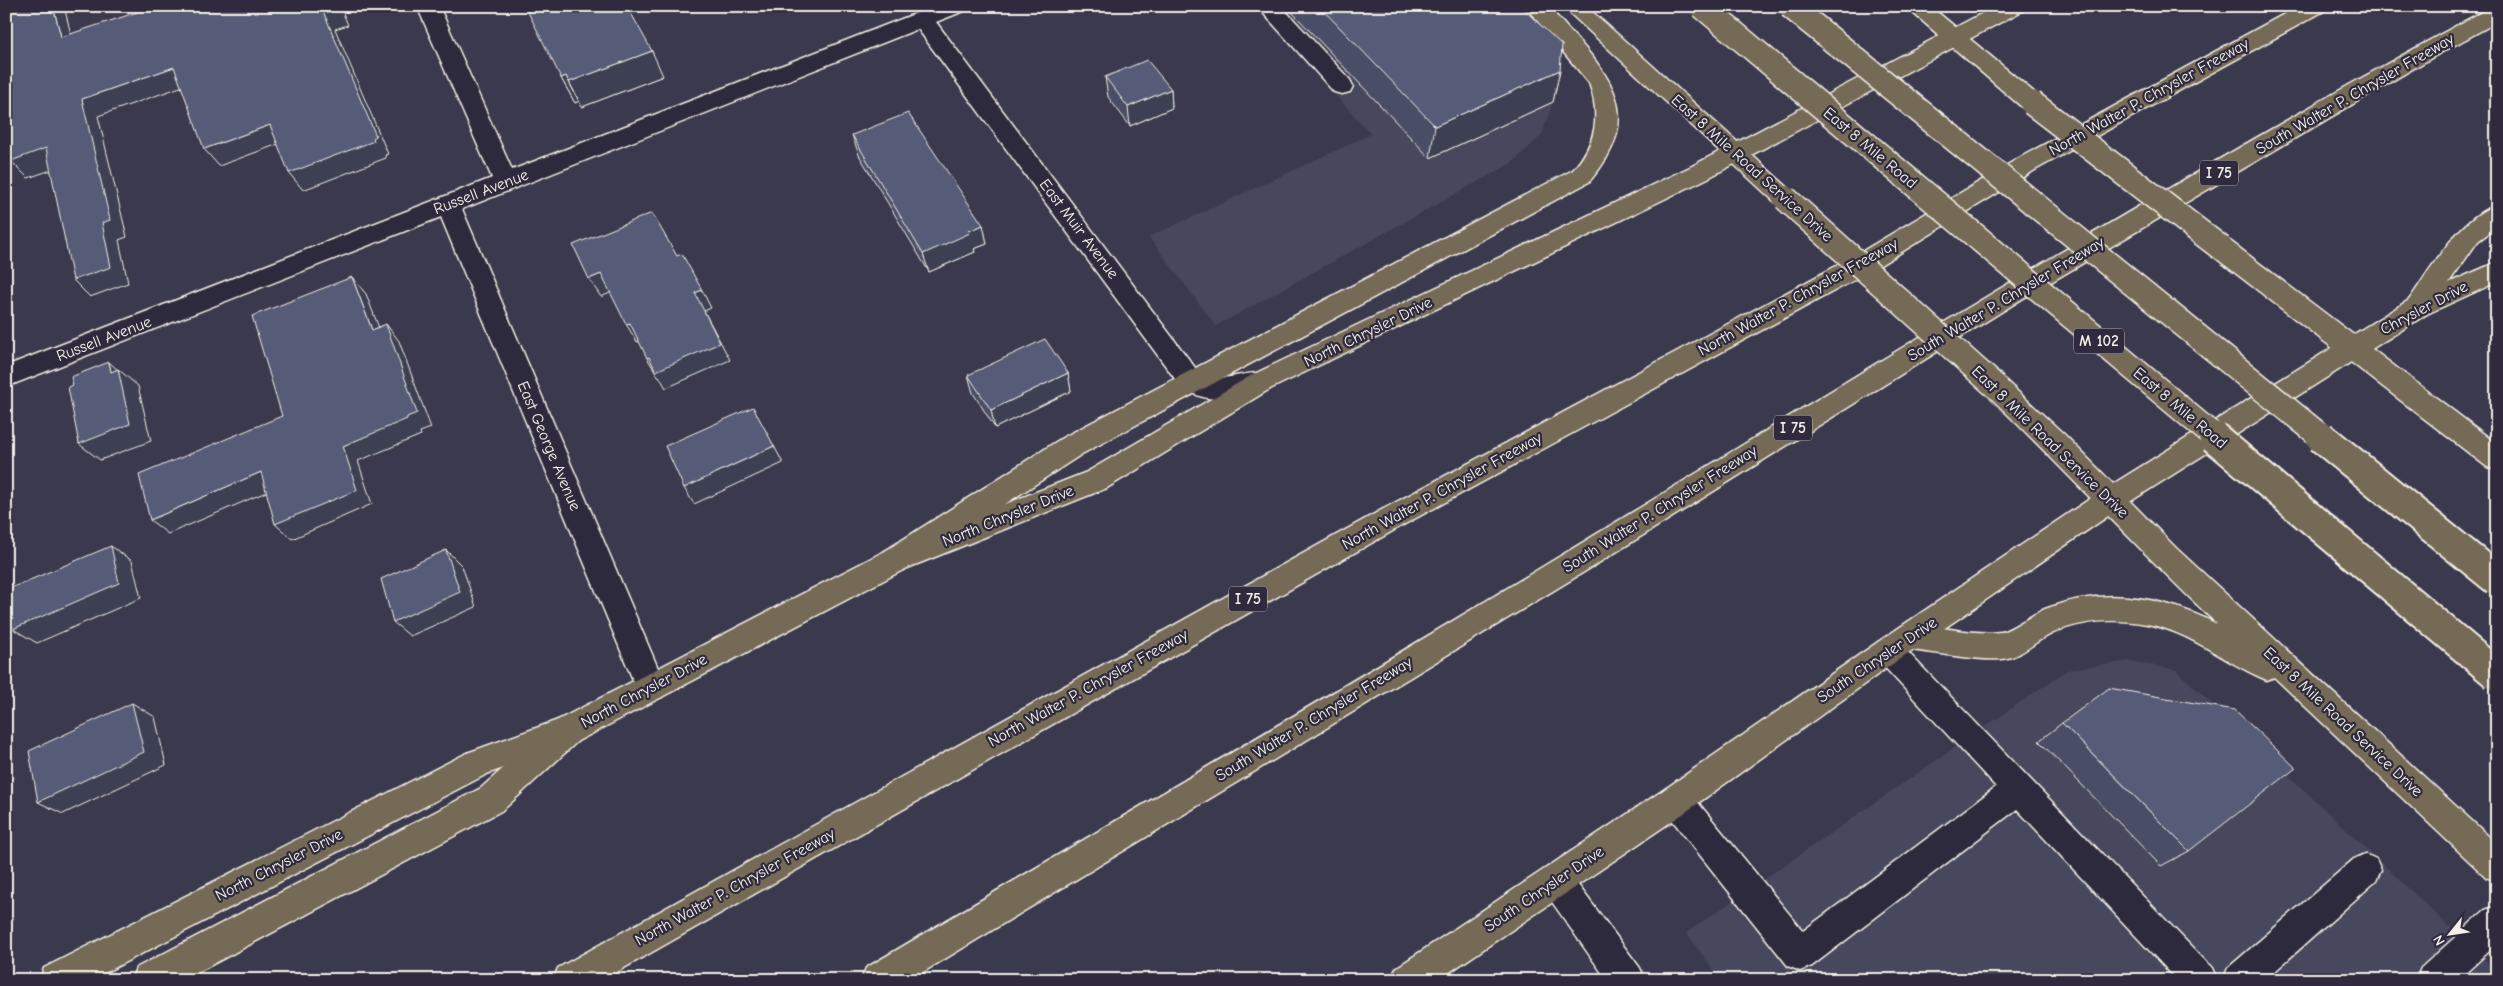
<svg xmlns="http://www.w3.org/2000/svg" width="2503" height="986" viewBox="0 0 2503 986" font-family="'Comic Neue',sans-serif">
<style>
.built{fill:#47465d}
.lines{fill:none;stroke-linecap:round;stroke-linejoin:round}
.minor-casing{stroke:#f4f1e8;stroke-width:3}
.major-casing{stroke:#f4f1e8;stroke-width:3}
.highway-casing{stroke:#f4f1e8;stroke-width:3}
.minor{fill:#2f2a3d;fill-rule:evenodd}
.major{fill:#746b55;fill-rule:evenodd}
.highway{fill:#746b55;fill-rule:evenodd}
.highway-bridge-far1-casing{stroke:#f4f1e8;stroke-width:27;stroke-linecap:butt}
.highway-bridge-casing{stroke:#f4f1e8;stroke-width:34;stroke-linecap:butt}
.highway-bridge-far1{stroke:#746b55;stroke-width:24}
.highway-bridge{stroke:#746b55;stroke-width:30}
.wall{fill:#4a4e66;stroke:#f4f1e8}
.shaded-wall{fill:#3c4053;stroke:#f4f1e8}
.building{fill:#565b77;stroke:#f4f1e8}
.labels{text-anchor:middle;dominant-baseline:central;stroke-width:4.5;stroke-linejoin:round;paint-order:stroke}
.shield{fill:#2f2a3d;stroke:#b9b5b5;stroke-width:1}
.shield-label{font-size:15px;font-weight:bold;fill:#f4f1e8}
.street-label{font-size:16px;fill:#f4f1e8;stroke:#2f2a3d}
</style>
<rect width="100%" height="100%" fill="#3b394e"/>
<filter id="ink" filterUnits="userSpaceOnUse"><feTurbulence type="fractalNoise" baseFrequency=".02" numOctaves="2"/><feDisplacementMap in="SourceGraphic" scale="10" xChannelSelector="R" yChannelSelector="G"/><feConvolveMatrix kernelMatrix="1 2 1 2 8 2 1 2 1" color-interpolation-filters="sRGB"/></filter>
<g filter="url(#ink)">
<path class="built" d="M1253 6H1479L1554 78 1553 102 1542 135 1512 163 1216 326 1149 237 1371 134Z
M2130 661 2176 670 2497 971V980H1721L1686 933 2067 670Z"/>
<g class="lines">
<defs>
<path id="minor" d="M417 6H439L512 170 935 6H967L964 11 936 22 1199 373C1223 387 1247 367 1270 375L1274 382 1270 389C1240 400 1209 406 1181 387L918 29 462 209 666 687 662 697 651 701 640 697 441 217 6 387V366L492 178Z
M1257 6H1281L1350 80 1353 86 1350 92 1342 94 1334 92Z
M1888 638 1898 642 2212 968 2217 980H2177L2017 809 1812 966 1800 971 1788 966 1665 811 1660 800 1665 789 1676 785 1687 789 1803 931 1996 787 1878 660 1873 651 1878 642Z
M2365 854 2376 859 2381 870 2376 881 2265 980H2223L2228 968 2354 859Z
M1556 865 1567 870 1640 968 1645 980H1607L1545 892 1540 881 1545 870Z
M2497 906V944L2458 980H2416L2421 968 2485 910Z"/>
<path id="major" d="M1996 6H2025L2022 11 1706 179 1270 389 1107 488 905 569 578 741 487 774 91 980H39L44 968 467 753 558 720 885 551 1087 472 1252 375 1690 167Z
M2497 262V282L2427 314 2120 508 1898 660 1687 811 1438 980H1391L1396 968 1665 789 1878 642 2100 492 2409 300Z"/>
<path id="highway" d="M1525 6H1548C1598 65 1655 106 1589 182L1082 454 905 569 895 572 885 569 881 560 885 551 1062 438 1573 170C1596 144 1601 116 1589 83Z
M1562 6H1586L1793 192 1797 198 1793 204 1785 207 1777 204Z
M1905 6H1930L2040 97 2043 103 2040 109 2032 111 2024 109Z
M2299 6H2327L2324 11 2035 170 1869 272 1405 524 603 980H553L558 968 1385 508 1851 258 2019 158Z
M2497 6V22L2433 57 2022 299 1584 572 910 980H861L866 968C1100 830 1335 693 1567 552 1872 367 2175 177 2489 8Z
M2497 205V227L2478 241 2427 314 2418 317 2409 314 2405 307 2409 300C2431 269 2459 217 2497 205Z
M2221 239 2230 241 2497 444V470L2487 467 2212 255 2209 248 2212 241Z
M1995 375 2004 379 2065 435 2176 548 2497 844V882L2486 877 2274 677 2267 680C2226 664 2192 632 2147 624 2112 618 2075 620 2044 638 2032 644 2022 655 2008 658 1987 663 1934 652 1910 650L1900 646 1895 637 1900 628 1910 624C1939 626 1972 635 2001 632 2007 632 2035 613 2045 609 2104 586 2162 596 2217 624 2138 549 2064 469 1986 393L1982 386 1986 379Z
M567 717 578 721 582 731 578 741 503 810 183 980H131L136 968 481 788 556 721Z"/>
</defs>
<use href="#minor" class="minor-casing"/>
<use href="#major" class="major-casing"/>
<use href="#highway" class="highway-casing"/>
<use href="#minor" class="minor"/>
<use href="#major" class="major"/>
<use href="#highway" class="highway"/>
<defs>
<path id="highway-bridge-far1" d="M1702 6 2216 438
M1790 6 2323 438
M2032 103 2221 248
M1785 198 1995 386"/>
<path id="highway-bridge" d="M2214 437 2497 675
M2321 437 2497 580"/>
</defs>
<use href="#highway-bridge-far1" class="highway-bridge-far1-casing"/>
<use href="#highway-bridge" class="highway-bridge-casing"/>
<use href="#highway-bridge-far1" class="highway-bridge-far1"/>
<use href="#highway-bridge" class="highway-bridge"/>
</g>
<path class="wall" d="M1292 6H1520L1560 70 1553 102 1430 158 1292 12Z
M663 76 582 107 579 101 575 103 561 78Z
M1105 77 1171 89 1172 108 1130 126 1108 97Z
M852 135 983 225 987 244 974 249 975 252 929 272 859 155Z
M1068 373 1071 391 995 428 973 393 968 375Z
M2062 723 2189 851 2161 866 2039 741Z"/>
<path class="shaded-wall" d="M53 6H64L76 55 61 37Z
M336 6H340L348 25 335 29 388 154 385 155 386 158 303 190 289 173 323 11Z
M722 6H739L724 12Z
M652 51 663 76 582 107 569 82Z
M174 67 189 84 98 116 127 237 119 240 128 283 90 297 73 280 102 223 82 99Z
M1560 70 1553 102 1430 158 1435 126Z
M566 76 579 101 575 103 561 78Z
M1171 89 1172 108 1130 126 1128 107Z
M270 125 284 142 219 166 204 149Z
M46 148 63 166 28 178 11 161 12 160 6 155V153L9 152Z
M983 225 987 244 974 249 975 252 929 272 923 254 969 231Z
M601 274 612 292 601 297 589 279Z
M352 277 366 294 386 346 372 330Z
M702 290 711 308 704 311 730 360 666 388 659 376H658L647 358 695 293Z
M630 323 641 341 637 342 626 324Z
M386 324 399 341 431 428 420 432 421 435 358 461 372 504 292 539 275 524 343 446 407 417Z
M109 362 119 371 118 369 138 386 151 441 100 460 79 444 111 372Z
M1068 373 1071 391 995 428 991 410Z
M774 446 783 463 694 504 684 488Z
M261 472 278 487 168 534 150 520Z
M111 546 132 561 141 598 37 643 13 629Z
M446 550 462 566 476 607 410 636 393 622Z
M132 703 155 717 166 765 63 814 38 802Z"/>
<path class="building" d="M6 6H53L61 37 156 6H336V7L323 11 376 136 373 138 374 141 289 173 270 125 204 149 174 67 82 99 110 220 102 223 111 267 73 280 46 148 11 161 9 152 6 153Z
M525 6H627L652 51 569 82 566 76 561 78Z
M1319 6H1520L1562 45 1560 70 1435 126Z
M1147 60 1171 89 1128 107 1105 77Z
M908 113 983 225 969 231 970 233 923 254 852 135Z
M652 213 677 256 682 254 702 290 695 293 720 343 656 371 649 357 647 358 630 323 626 324 601 274 589 279 573 245Z
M352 277 372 330 386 324 417 413 407 417V419L343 446 357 490 275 524 261 472 150 520 139 475 282 416 252 316Z
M1045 339 1068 373 991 410 968 375Z
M109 362 111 372 118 369 130 424 79 444 68 387 73 385 71 377Z
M753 407 774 446 684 488 665 446Z
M111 546 119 583 13 629 6 590Z
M446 550 460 592 393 622 381 579Z
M2109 688 2235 710 2296 768 2189 851 2062 723Z
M132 703 144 752 38 802 29 751Z"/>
</g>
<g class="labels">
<g class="shield">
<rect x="2200" y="160.5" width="38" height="25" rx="4"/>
<rect x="2074" y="328.5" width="50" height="25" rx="4"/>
<rect x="1774" y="415.5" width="38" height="25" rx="4"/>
<rect x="1229" y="586.5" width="38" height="25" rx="4"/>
</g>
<g class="shield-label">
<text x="2219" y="173">I 75</text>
<text x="2099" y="341">M 102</text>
<text x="1793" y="428">I 75</text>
<text x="1248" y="599">I 75</text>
</g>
<g class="street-label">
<text transform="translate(2355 94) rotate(-30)">South Walter P. Chrysler Freeway</text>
<text transform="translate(2149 97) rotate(-29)">North Walter P. Chrysler Freeway</text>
<text transform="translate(1870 148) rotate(40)">East 8 Mile Road</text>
<text transform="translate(1752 168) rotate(42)">East 8 Mile Road Service Drive</text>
<text transform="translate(481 192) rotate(-21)">Russell Avenue</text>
<text transform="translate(1079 229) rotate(53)">East Muir Avenue</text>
<text transform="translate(1798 297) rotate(-29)">North Walter P. Chrysler Freeway</text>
<text transform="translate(2006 299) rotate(-31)">South Walter P. Chrysler Freeway</text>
<text transform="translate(2424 308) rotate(-28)">Chrysler Drive</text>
<text transform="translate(1368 332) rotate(-26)">North Chrysler Drive</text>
<text transform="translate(104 339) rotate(-21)">Russell Avenue</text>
<text transform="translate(2180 408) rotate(40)">East 8 Mile Road</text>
<text transform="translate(2050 442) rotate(44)">East 8 Mile Road Service Drive</text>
<text transform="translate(549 446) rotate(67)">East George Avenue</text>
<text transform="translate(1442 491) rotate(-29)">North Walter P. Chrysler Freeway</text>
<text transform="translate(1660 509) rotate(-32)">South Walter P. Chrysler Freeway</text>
<text transform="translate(1008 516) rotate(-22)">North Chrysler Drive</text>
<text transform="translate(1877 660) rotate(-34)">South Chrysler Drive</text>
<text transform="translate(1088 688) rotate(-29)">North Walter P. Chrysler Freeway</text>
<text transform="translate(644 691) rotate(-28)">North Chrysler Drive</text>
<text transform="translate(1314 719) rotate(-31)">South Walter P. Chrysler Freeway</text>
<text transform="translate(2343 722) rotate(43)">East 8 Mile Road Service Drive</text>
<text transform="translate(279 865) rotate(-27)">North Chrysler Drive</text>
<text transform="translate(735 887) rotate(-29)">North Walter P. Chrysler Freeway</text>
<text transform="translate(1544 889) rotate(-34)">South Chrysler Drive</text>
</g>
</g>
<rect width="2503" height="986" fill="none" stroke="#2f2a3d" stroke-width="25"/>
<rect x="12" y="12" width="2478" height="961" fill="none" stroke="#f4f1e8" stroke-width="2" filter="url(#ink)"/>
<g transform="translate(2450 934) rotate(240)" stroke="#2f2a3d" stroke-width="4" paint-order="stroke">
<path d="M0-4L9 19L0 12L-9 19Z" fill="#f4f1e8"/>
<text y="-8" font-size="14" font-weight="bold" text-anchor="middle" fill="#f4f1e8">N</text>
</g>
</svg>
